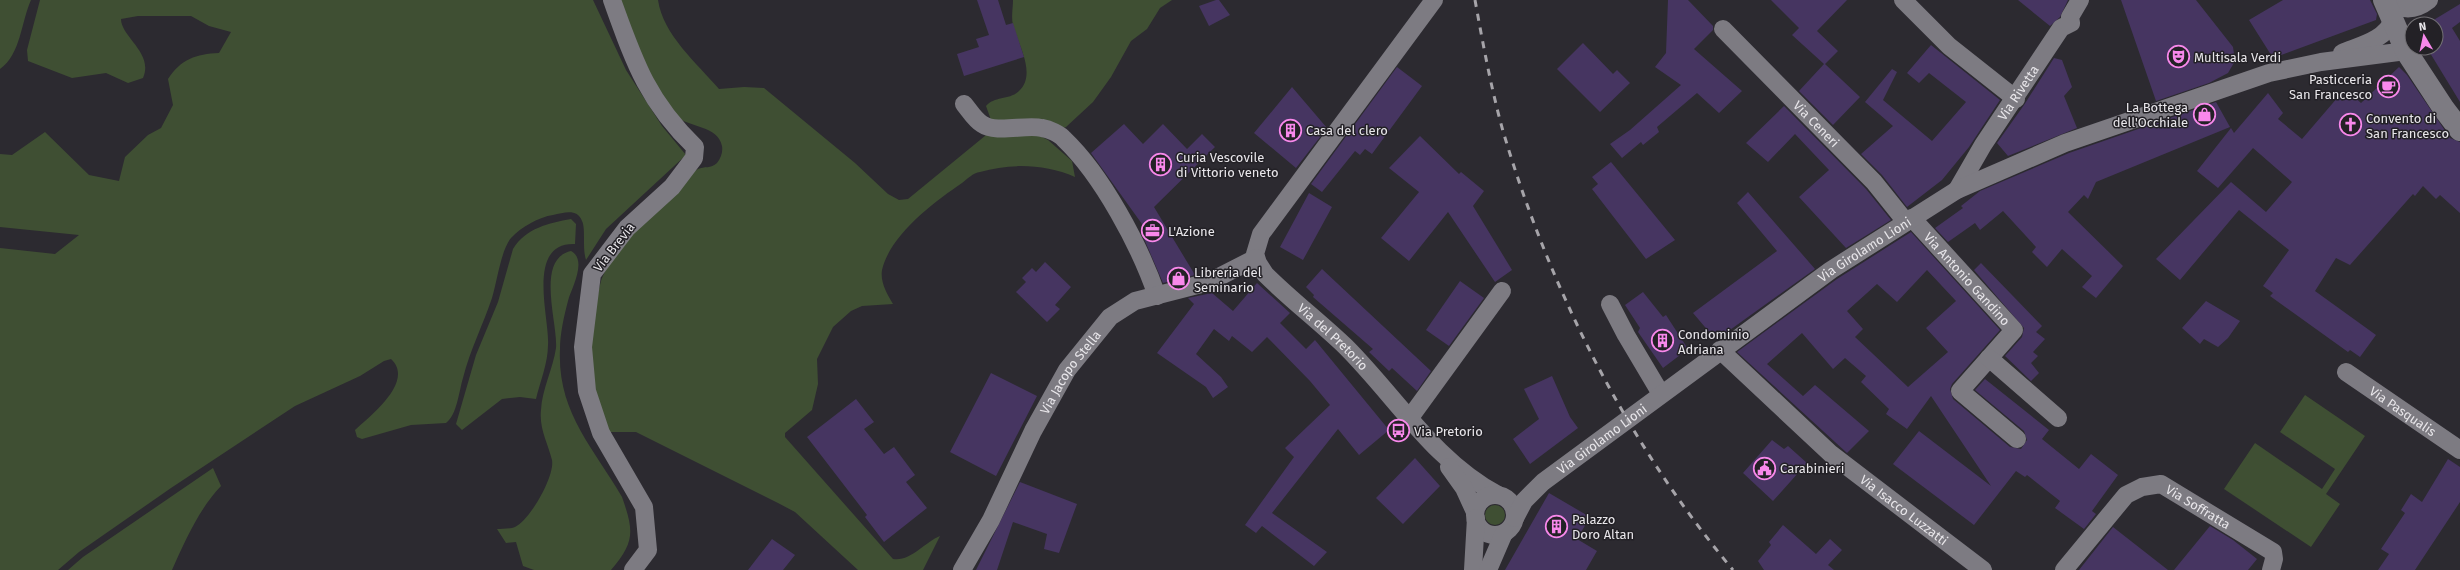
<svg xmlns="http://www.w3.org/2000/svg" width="2460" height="570" viewBox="0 0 2460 570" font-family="'Fira Sans',sans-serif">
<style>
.green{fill:#3f4f33}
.building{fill:#463561;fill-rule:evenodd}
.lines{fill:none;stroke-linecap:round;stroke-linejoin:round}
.minor{stroke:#7d7b82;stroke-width:18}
.tertiary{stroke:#7d7b82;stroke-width:22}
.rail{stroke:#a6a4a9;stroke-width:3;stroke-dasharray:7 7;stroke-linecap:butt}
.labels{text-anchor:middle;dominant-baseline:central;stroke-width:3;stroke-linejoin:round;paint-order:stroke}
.poi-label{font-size:13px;fill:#e8e6ea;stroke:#232126;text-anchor:start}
.street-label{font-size:13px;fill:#e8e6ea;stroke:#232126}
</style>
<rect width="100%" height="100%" fill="#2c2a30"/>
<path class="green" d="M0 0H31C21 22 21 54 0 69Z
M40 0H593L626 70 662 126 686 155 606 229 586 260C582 248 586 229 582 221 577 208 564 213 553 215 539 217 521 227 511 238 501 250 497 282 492 298 483 325 470 350 463 378 459 391 457 415 446 423L411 425 362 439 357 437 355 430C371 415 415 381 391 359L384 361 360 376 295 406 171 488 79 552 58 570H0V248L55 254 79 235 0 227V154L12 155 45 132 89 175 119 181 125 157 148 135 161 128 173 105 168 79C181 59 196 54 219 53L231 32 209 26 191 16H138L121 19C121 37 154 53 143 78L128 83 106 73 72 78 28 61 27 50Z
M618 0H658C663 35 697 63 719 89L744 87 764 88 855 163 888 194 899 200 908 199 991 131 1040 136 1048 140 1072 161 1075 177C1045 164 1011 163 980 172 973 173 967 179 962 183 934 202 890 235 882 270 880 282 887 294 893 304L862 306 851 311 833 327 817 359 818 384 812 410 785 433V437L893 559C910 562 925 542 940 536L923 570H858L795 512 778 503 636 432H608C602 413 592 391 590 371 588 352 596 300 601 281 609 254 674 184 698 169 704 166 711 169 717 163 721 158 723 152 722 146 718 125 689 128 676 116 650 93 631 32 618 0Z
M1013 0H1172L1160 8 1147 29 1131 41 1111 77 1093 102 1066 127 1061 129 991 120 986 106C994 96 1010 100 1019 91 1037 74 1018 45 1013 25 1011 17 1013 8 1013 0Z
M571 219 576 224 575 244C525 242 550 319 548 345 548 363 540 382 536 399L520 397 502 399 462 430 456 424 476 355 498 302 513 249C526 228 549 223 571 219Z
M571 251C588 260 571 289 568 301 564 316 560 334 560 349 557 412 593 447 622 497 634 531 635 542 611 570H534L523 566 516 542 506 543 497 529C502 529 511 529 515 527 530 520 555 476 552 460 548 443 539 429 541 410 542 389 553 369 556 348 558 323 535 259 571 251Z
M2305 395 2365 436 2326 494 2340 504 2311 547 2224 489 2255 443 2322 489 2335 469 2280 432Z
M213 468 221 486C199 509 185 541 172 570H68L83 557Z
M1485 515a10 10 0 1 1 20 0a10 10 0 1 1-20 0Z"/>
<path class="building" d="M977 0H998L1006 25 1013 23 1024 57 964 76 957 54 979 47 976 39 989 35Z
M1216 0H1219L1230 15 1209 26 1199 6Z
M1668 0H1688L1713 26V30L1694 49 1742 91 1719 113 1697 93 1657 127 1659 132 1643 145 1641 142 1622 158 1610 144 1630 130 1681 85 1655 67 1666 53Z
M1771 0H1847L1817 31 1838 51 1825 64 1860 97 1833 125 1799 91 1824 64 1792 35 1799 28Z
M2018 0H2068L2060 17 2050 26Z
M2121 0H2196L2233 47 2235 61 2228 73 2209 83 2156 101Z
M2283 0H2370L2377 14 2376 20 2273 58 2249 20Z
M2460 4V22L2452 28 2460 41V102L2427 48H2436V24H2427Z
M1583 43 1613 74 1617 70 1630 83 1600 112 1557 69Z
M1931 45 2000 100 1969 147 1942 180 1907 207 1882 175 1861 154 1893 126 1865 102 1892 69 1897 72 1883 100 1932 141 1966 102 1929 73 1919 83 1907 73Z
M2054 58 2062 60 2072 87 2064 96 2077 128 2008 156 1997 143 2024 105Z
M1397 67 1422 86 1372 154 1365 149 1360 155 1355 151 1322 192 1311 184Z
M2399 67 2407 75 2450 138 2460 142V213L2440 195 2436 199 2423 186 2415 196 2413 194 2350 265 2336 258 2315 291 2376 335 2360 357 2350 350 2348 352 2270 296 2273 293 2263 286 2289 250 2239 210 2180 280 2156 259 2231 182 2266 212 2292 182 2253 148 2218 188 2197 171 2231 128 2234 133 2268 93 2283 113 2278 119 2302 139 2338 97 2342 101 2350 93 2361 103Z
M1292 87 1327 128 1296 168 1254 133Z
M2216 102 2230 127 2096 182 2088 199 2084 195 2068 212 2123 266 2096 298 2082 287 2092 276 2062 249 2047 267 2032 252 2036 247 2003 211 1980 230 1975 223 1948 242 1935 228 1963 208 1961 206 1980 191 2069 153Z
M1784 106 1866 189 1891 220 1846 248 1799 197 1829 170 1795 134 1768 162 1746 143Z
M1124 124 1143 144 1163 124 1187 149 1202 134 1215 147 1154 207 1195 275 1163 283 1142 234 1147 231 1091 153Z
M1420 136 1459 174 1461 172 1484 191 1473 206 1512 270 1495 282 1448 212 1409 261 1381 238 1419 192 1389 168Z
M1611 162 1675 240 1646 259 1592 189 1598 184 1592 177Z
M1748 192 1815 269 1716 340 1693 313 1777 251 1737 203Z
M1309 193 1332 207 1303 260 1280 247Z
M1911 232 2000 330 1952 384 1950 389 1953 399 2010 447 2021 449 2027 440 2024 431 1975 390 1985 379 2049 430 2042 439 2079 469 2091 454 2118 475 2092 511 2096 514 2084 529 2055 508 2060 501 2027 475 2025 477 2016 471 1974 525 1893 464 1919 431 1991 486 1931 396 1907 429 1886 414 1889 409 1861 382 1866 376 1845 358 1833 369 1802 333 1767 364 1803 396 1815 385 1869 431 1847 453 1737 352 1837 279ZM1927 270 1956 301 1926 328 1948 352 1908 387 1855 337 1863 329 1847 311 1877 284 1897 302Z
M1045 262 1071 287 1055 305 1060 309 1047 322 1016 292 1026 282 1022 278 1032 268 1036 272Z
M1981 263 2042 326 2036 332 2045 339 2033 352 2038 356 2031 363 2039 373 2031 381 2005 356 2022 337 2024 328 1974 270Z
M1322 269 1431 371 1417 391 1392 368 1389 371 1369 352 1373 349 1313 297 1314 295 1306 287Z
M1460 281 1484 298 1449 346 1426 330Z
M1257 283 1290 313 1280 323 1306 349 1315 340 1389 430 1359 455 1338 429 1272 513 1327 552 1314 566 1262 526 1256 533 1245 525 1294 457 1285 448 1330 405 1310 381 1267 337 1252 352 1232 336 1229 341 1214 329 1196 354 1221 377 1228 387 1213 398 1206 387 1157 353 1194 304 1188 298 1212 293 1233 311Z
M1643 292 1663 317 1666 315 1688 349 1663 368 1638 332 1640 328 1625 305Z
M2206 301 2240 321 2228 338 2218 347 2204 339 2200 344 2182 328Z
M991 373 1037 396 996 476 950 452Z
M1552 376 1570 417 1578 428 1530 464 1513 439 1539 419 1524 389Z
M856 399 874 422 864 429 884 454 894 447 915 475 906 482 927 508 884 542 865 517 867 515 807 437Z
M1772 440 1784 449 1788 446 1807 463 1773 501 1743 473Z
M1415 458 1440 486 1403 524 1376 498Z
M2448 459 2460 467V502L2415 570H2378L2389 554 2381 549 2405 513 2401 510 2411 494 2422 502Z
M1020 482 1077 504 1059 553 1044 549 1047 534 1013 522 997 570H976Z
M1549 493 1590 517 1577 539 1597 551 1586 570H1505Z
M1783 525 1816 554 1830 539 1842 550 1828 565 1834 570H1764L1758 561 1771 545 1769 542Z
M2210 526 2233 540 2257 559 2248 570H2174Z
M2113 527 2168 570H2079Z
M772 539 795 555 783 570H748Z"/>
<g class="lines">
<g class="minor">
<path d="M612 0C634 61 647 101 695 147L694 158 672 187 627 228 592 274 583 347 587 391 601 433 644 507 648 550 633 570"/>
<path id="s1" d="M1434 0 1261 234 1255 254 1258 263 1265 274C1291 300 1320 322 1346 347 1396 397 1434 461 1498 495"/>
<path d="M1903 0 1949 46 2016 99"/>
<path d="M2386 0C2401 11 2414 12 2429 0"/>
<path id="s2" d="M1723 29 1874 182 1906 222"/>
<path d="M2342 53C2361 45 2385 40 2393 20"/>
<path d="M964 104C969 110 975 120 982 124 996 134 1026 124 1042 128 1049 129 1060 134 1064 139 1102 175 1140 246 1157 296"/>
<path id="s3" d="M1957 190 1983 145 2061 28 2071 23 2070 17 2080 0"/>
<path id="s4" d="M1912 218 2014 330 1960 391 2017 439"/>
<path d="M1610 304 1626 335 1661 394"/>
<path id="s5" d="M1720 350 1831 454 1983 570"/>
<path d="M1989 358 2058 418"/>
<path id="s6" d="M2346 372 2460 450"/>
<path d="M1409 419 1502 291"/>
<path d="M1449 467 1464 488 1475 512"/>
<circle cx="1495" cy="515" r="20"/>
<path id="s7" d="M1515 518 1524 501 1543 482 1831 270 1957 190 2065 143 2269 73 2321 62 2406 51"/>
<path id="s8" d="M962 570 991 520 1033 431 1067 370 1110 317 1135 301 1209 282 1256 258"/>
<path d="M1473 570 1476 518"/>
<path d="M1488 570 1504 533"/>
<path id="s9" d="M2064 570 2126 495 2142 487 2161 484 2273 552 2274 559 2271 570"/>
</g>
<path class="tertiary" d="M2384 0 2406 51 2444 109 2460 130"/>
<path class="rail" d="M1475 0C1483 44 1491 88 1503 131 1550 290 1627 443 1733 570"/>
</g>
<defs>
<symbol id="theatre-ring" viewBox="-11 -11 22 22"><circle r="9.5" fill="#232126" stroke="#f888eb" stroke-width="1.5"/><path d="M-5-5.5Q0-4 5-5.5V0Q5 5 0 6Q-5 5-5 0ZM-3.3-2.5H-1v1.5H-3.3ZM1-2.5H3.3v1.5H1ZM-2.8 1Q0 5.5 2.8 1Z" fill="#f888eb"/></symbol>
<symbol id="cafe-ring" viewBox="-11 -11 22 22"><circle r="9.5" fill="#232126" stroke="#f888eb" stroke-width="1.5"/><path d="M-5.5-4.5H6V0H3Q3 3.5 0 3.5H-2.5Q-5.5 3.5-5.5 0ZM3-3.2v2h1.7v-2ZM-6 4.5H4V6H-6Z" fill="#f888eb"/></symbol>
<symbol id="shop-ring" viewBox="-11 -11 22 22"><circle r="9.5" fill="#232126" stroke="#f888eb" stroke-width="1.5"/><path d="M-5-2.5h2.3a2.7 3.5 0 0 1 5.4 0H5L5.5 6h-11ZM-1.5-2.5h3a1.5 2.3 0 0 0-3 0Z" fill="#f888eb"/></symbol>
<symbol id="church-ring" viewBox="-11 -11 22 22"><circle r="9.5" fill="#232126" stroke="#f888eb" stroke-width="1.5"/><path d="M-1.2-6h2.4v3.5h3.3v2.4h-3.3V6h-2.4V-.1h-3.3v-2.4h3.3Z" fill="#f888eb"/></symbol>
<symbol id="building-ring" viewBox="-11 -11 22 22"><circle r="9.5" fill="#232126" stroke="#f888eb" stroke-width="1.5"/><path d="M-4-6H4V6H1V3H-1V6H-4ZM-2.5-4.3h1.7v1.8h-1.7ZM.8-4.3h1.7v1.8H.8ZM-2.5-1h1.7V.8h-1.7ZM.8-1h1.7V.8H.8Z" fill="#f888eb"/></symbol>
<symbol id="office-ring" viewBox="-11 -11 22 22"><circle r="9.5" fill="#232126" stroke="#f888eb" stroke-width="1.5"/><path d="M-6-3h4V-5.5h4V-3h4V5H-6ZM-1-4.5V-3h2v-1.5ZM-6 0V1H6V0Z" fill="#f888eb"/></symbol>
<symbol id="bus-ring" viewBox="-11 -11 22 22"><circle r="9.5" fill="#232126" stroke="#f888eb" stroke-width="1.5"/><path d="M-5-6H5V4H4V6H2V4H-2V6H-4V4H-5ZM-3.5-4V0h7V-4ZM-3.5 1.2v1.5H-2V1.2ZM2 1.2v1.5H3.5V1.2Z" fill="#f888eb"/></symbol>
<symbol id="civic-ring" viewBox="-11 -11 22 22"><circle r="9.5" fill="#232126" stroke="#f888eb" stroke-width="1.5"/><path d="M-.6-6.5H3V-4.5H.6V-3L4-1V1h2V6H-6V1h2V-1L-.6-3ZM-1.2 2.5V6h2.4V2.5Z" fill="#f888eb"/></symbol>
</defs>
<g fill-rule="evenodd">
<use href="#theatre-ring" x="2166" y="44" width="25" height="25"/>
<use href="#cafe-ring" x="2376" y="74" width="25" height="25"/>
<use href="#shop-ring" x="2192" y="102" width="25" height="25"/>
<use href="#church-ring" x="2338" y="112" width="25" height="25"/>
<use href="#building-ring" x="1278" y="118" width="25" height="25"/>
<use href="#building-ring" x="1148" y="152" width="25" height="25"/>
<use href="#office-ring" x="1140" y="218" width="25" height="25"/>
<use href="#shop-ring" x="1166" y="266" width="25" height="25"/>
<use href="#building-ring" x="1650" y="328" width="25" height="25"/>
<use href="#bus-ring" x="1386" y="418" width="25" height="25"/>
<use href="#civic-ring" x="1752" y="456" width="25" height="25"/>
<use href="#building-ring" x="1544" y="514" width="25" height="25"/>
</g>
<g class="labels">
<g class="poi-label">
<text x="2194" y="57">Multisala Verdi</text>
<text x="2372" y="79" text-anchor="end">Pasticceria<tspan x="2372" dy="15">San Francesco</tspan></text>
<text x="2188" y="107" text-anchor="end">La Bottega<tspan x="2188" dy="15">dell'Occhiale</tspan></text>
<text x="2366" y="118">Convento di<tspan x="2366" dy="15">San Francesco</tspan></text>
<text x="1306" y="130">Casa del clero</text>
<text x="1176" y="157">Curia Vescovile<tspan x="1176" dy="15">di Vittorio veneto</tspan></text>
<text x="1168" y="231">L'Azione</text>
<text x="1194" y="272">Libreria del<tspan x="1194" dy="15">Seminario</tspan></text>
<text x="1678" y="334">Condominio<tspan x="1678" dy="15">Adriana</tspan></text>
<text x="1414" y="431">Via Pretorio</text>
<text x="1780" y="468">Carabinieri</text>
<text x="1572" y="519">Palazzo<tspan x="1572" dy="15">Doro Altan</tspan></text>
</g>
<g class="street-label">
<text stroke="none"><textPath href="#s3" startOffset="115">Via Rivetta</textPath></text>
<text stroke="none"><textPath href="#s2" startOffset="133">Via Ceneri</textPath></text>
<text transform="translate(614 247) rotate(-52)">Via Brevia</text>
<text stroke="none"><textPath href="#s7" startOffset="443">Via Girolamo Lioni</textPath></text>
<text stroke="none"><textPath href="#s4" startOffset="82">Via Antonio Gandino</textPath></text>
<text stroke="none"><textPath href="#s1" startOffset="427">Via del Pretorio</textPath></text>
<text stroke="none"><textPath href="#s8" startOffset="226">Via Jacopo Stella</textPath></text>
<text stroke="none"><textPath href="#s6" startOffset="69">Via Pasqualis</textPath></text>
<text stroke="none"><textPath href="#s7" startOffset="119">Via Girolamo Lioni</textPath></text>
<text stroke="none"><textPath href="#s9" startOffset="178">Via Soffratta</textPath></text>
<text stroke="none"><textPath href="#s5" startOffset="244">Via Isacco Luzzatti</textPath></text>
</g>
</g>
<g transform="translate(2424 36) rotate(351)"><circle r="19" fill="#232126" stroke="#727074"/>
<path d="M0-3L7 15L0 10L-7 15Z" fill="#f888eb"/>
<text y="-6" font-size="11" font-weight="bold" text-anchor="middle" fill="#e8e6ea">N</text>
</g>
</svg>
